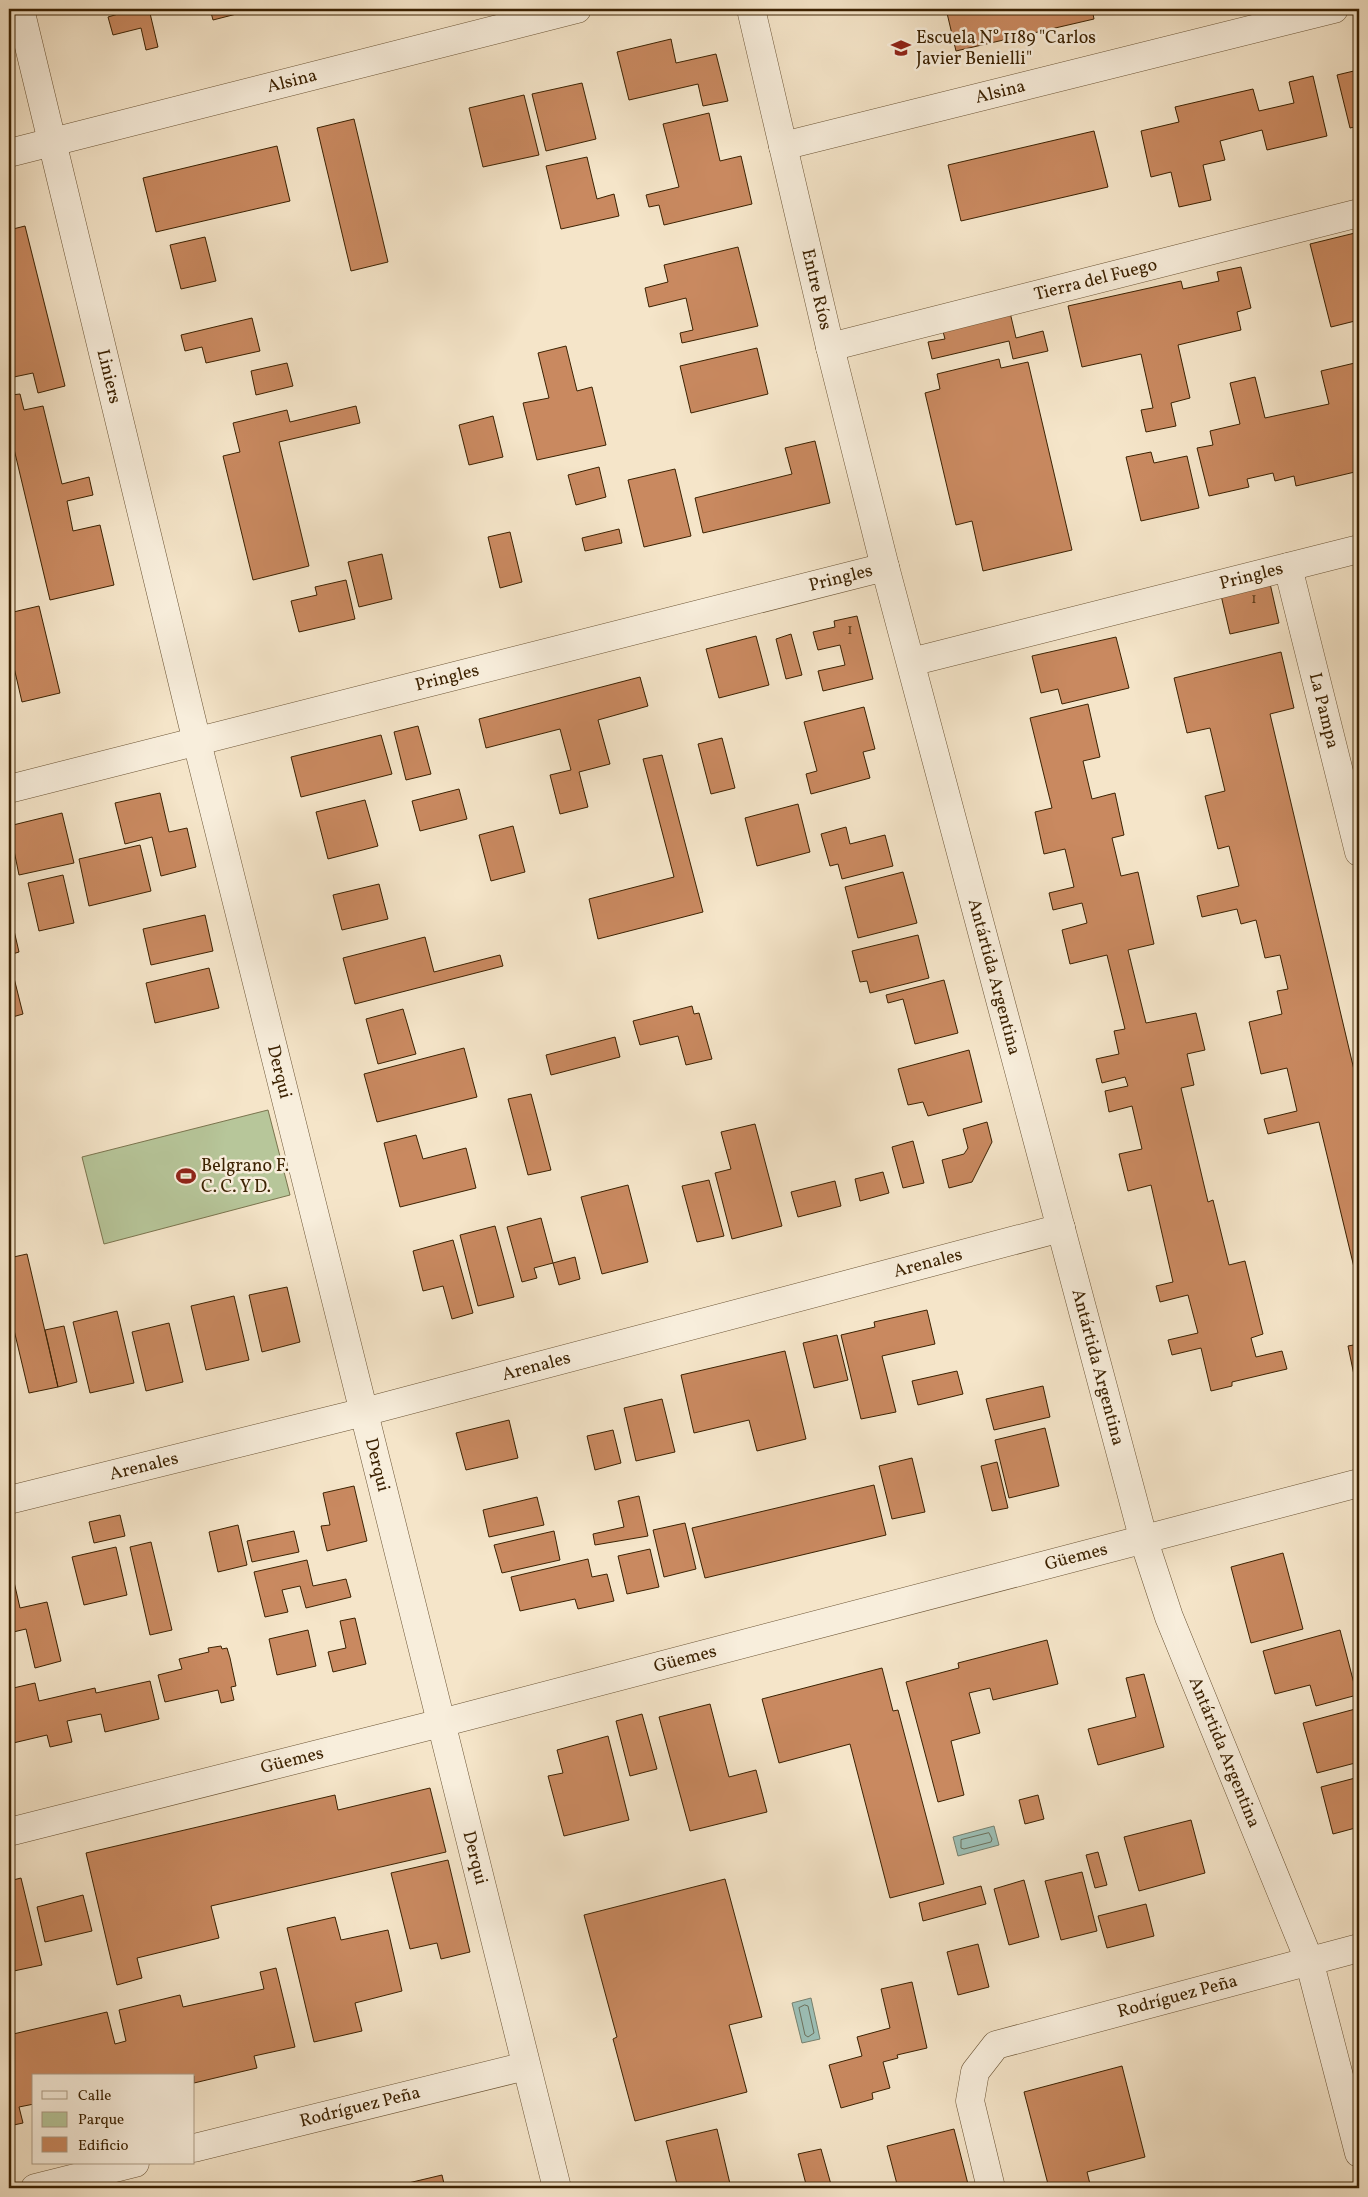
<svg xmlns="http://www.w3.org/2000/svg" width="1368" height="2197" viewBox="0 0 1368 2197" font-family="Vollkorn,serif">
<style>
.green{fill:#b7c69a;stroke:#7a744e}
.water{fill:#9cbfb6;stroke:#76806e}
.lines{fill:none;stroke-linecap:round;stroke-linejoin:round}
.shore{stroke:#6c705c;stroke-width:1}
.building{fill:#c98960;stroke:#3c2202}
.minor-casing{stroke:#6a5334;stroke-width:29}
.tertiary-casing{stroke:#6a5334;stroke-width:29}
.minor{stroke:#f8eedc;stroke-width:28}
.tertiary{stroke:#f8eedc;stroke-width:28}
.labels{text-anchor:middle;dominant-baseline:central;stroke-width:5;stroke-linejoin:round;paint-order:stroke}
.number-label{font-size:15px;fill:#5f3c1a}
.poi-label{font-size:18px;fill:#3c2202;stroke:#f8eedc;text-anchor:start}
.street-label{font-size:18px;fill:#3c2202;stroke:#f8eedc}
</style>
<rect width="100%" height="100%" fill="#f5e5c9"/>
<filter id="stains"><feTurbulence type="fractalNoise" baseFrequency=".004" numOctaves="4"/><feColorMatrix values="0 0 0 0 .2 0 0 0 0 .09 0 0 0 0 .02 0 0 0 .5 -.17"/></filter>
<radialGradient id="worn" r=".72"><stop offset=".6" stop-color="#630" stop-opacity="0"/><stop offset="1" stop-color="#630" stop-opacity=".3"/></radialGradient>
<path class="green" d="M268 1110 290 1195 104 1244 82 1157Z"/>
<path class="water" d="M994 1826 999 1845 958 1856 953 1837Z
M811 1998 820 2039 802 2043 792 2003Z"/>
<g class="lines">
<path class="shore" d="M989 1833 992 1839 991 1842 964 1849 961 1848V1840Z
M805 2005 808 2006 814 2033 808 2037 805 2035 799 2008Z"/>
</g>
<path class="building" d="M135 9H149L158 47 146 50 141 28 113 35 108 17Z
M210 9H256L213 20Z
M946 9H1092L1094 19 956 51Z
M671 39 676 63 716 54 728 101 703 106 698 84 629 100 617 52Z
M1358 70 1359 126 1350 128 1337 75Z
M1313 76 1327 136 1267 150 1262 130 1220 141 1225 160 1203 165 1211 200 1179 207 1171 172 1151 177 1141 131 1179 122 1175 107 1253 89 1259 111 1294 103 1289 82Z
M582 83 596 139 546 151 532 94Z
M524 95 539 155 483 167 469 108Z
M709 113 720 161 741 156 752 204 664 225 659 205 649 207 646 195 679 187 663 124Z
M354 119 388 262 351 271 317 128Z
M1094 131 1108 187 961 221 948 165Z
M277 146 290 201 156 232 143 178Z
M587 157 597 199 614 194 619 216 561 229 546 166Z
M25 226 65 386 38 393 33 373 9 378V230Z
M1359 232V320L1331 327 1310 244Z
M205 237 216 281 181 289 170 245Z
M738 247 758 326 682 343 680 333 693 330 686 298 649 307 645 288 668 282 664 265Z
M1241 267 1251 308 1237 312 1241 330 1178 345 1190 398 1171 403 1176 426 1146 432 1141 410 1153 408 1141 354 1082 367 1068 306 1181 281 1183 289 1219 281 1217 272Z
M1009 308 1016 338 1043 331 1048 351 1013 359 1009 341 932 359 928 342 945 339 941 324Z
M252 318 260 351 206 363 202 347 185 351 181 335Z
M566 346 577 391 592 387 606 445 537 460 523 403 549 398 538 353Z
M757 348 768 394 691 413 680 366Z
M999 359 1001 368 1028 362 1072 550 983 571 972 521 956 525 925 393 940 389 937 374Z
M1359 362V471L1296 486 1294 476 1275 481 1273 473 1247 479 1249 487 1209 496 1197 448 1213 445 1210 431 1240 424 1230 383 1255 377 1265 418 1329 404 1321 371Z
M287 363 293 386 256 395 251 371Z
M20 394 24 410 43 406 62 484 89 477 93 495 67 501 73 531 100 525 114 585 50 600 9 428V411L14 409 11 395Z
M356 406 360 423 279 442 309 566 253 580 223 456 240 452 233 423 287 410 290 422Z
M493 416 503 457 469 465 459 425Z
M815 441 830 503 703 533 695 498 792 474 785 448Z
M1151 452 1154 463 1187 456 1199 508 1141 521 1126 457Z
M599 467 606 497 576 505 568 475Z
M675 469 691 536 644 547 628 480Z
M619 529 622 543 585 551 582 538Z
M510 532 522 582 500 588 488 537Z
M382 554 392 599 359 607 348 562Z
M1269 579 1279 623 1230 634 1220 591Z
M346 580 355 619 299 632 291 601 317 595 315 587Z
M39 606 60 693 22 702 9 646V613Z
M857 616 873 679 823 691 818 671 845 665 840 645 818 650 813 632 835 627 834 621Z
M1359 631V648L1356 632Z
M791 634 802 675 786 679 776 639Z
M756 636 769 685 719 698 706 649Z
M1116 637 1129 688 1062 704 1058 689 1041 693 1032 656Z
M1281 652 1294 708 1270 714 1359 1091V1288L1319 1122 1268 1134 1264 1119 1297 1111 1287 1068 1261 1074 1249 1022 1282 1014 1277 991 1288 989 1280 955 1265 958 1256 920 1241 924 1237 909 1202 917 1197 896 1239 886 1229 846 1218 849 1205 796 1225 791 1210 728 1187 733 1174 678Z
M640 677 648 706 598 720 610 764 579 772 588 807 560 814 550 775 571 770 560 729 486 748 479 719Z
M1088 704 1100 757 1083 761 1092 799 1115 793 1124 835 1112 838 1121 876 1138 872 1154 944 1128 950 1146 1023 1196 1013 1205 1050 1187 1054 1194 1085 1181 1088 1208 1202 1213 1200 1229 1265 1245 1261 1263 1334 1251 1338 1256 1357 1282 1351 1287 1369 1232 1382V1386L1211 1391 1201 1348 1172 1355 1168 1340 1198 1333 1188 1295 1160 1302 1156 1286 1173 1282 1151 1185 1128 1191 1119 1154 1142 1149 1132 1106 1109 1112 1105 1091 1128 1086 1125 1077 1102 1083 1096 1059 1119 1054 1114 1031 1125 1029 1107 955 1070 964 1062 930 1087 923 1082 903 1053 910 1049 893 1074 887 1065 849 1044 854 1035 812 1052 808 1030 718Z
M864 707 875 749 863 752 870 778 811 794 806 774 817 771 804 722Z
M418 726 431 774 406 780 394 732Z
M381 735 392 774 301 797 291 757Z
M722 738 735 788 711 794 698 744Z
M662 755 703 912 598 939 589 899 674 877 643 759Z
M459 789 467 819 420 831 412 801Z
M160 793 169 832 187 828 196 867 161 876 152 837 125 844 115 803Z
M365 800 378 846 328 859 316 812Z
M798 804 810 852 757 866 745 818Z
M62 813 74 863 19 875 9 826Z
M513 826 525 872 491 881 479 835Z
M846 827 850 844 885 835 893 866 842 879 838 864 830 866 821 834Z
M140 845 151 891 89 906 79 859Z
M903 872 917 923 858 938 845 887Z
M63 875 74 923 39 931 28 883Z
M379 884 388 919 342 930 333 895Z
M9 909 19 952 9 955Z
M205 915 213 951 151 965 143 929Z
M918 935 929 978 870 993 867 981 860 982 852 951Z
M425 937 434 972 500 955 503 966 355 1004 343 958Z
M9 966H11L23 1014 9 1018Z
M209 968 219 1008 155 1023 146 983Z
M944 980 958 1033 915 1044 903 999 888 1003 886 995Z
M692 1006 694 1014 699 1013 712 1059 686 1065 678 1036 640 1045 633 1021Z
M403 1009 416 1054 378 1064 366 1019Z
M615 1037 620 1057 551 1075 546 1055Z
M464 1048 477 1097 377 1122 364 1074Z
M969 1050 982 1102 928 1116 923 1102 908 1105 898 1069Z
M531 1094 551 1170 528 1175 508 1099Z
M987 1122 992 1142 972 1182 949 1188 942 1160 964 1154 968 1148 963 1129Z
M755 1124 782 1226 732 1239 715 1173 731 1169 721 1132Z
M416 1135 423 1159 466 1148 476 1188 400 1207 384 1143Z
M913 1141 924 1183 903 1188 892 1147Z
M883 1172 889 1193 860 1201 855 1179Z
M709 1180 724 1236 697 1242 682 1186Z
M835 1181 841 1206 798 1217 791 1192Z
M628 1185 648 1262 602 1274 581 1197Z
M541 1218 553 1263 534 1268 537 1278 522 1282 507 1227Z
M495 1226 514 1297 478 1306 460 1235Z
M453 1240 473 1313 452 1319 443 1286 423 1291 413 1251Z
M27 1254 58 1387 29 1393 9 1309V1258Z
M575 1257 580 1279 559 1285 553 1263Z
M287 1287 300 1342 262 1352 249 1295Z
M234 1296 249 1360 206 1370 191 1306Z
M927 1310 935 1344 882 1356 896 1412 861 1419 841 1335 875 1327 874 1322Z
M117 1311 134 1383 90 1393 73 1322Z
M169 1323 183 1382 146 1391 132 1332Z
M64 1326 77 1382 58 1387 45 1330Z
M837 1335 848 1380 814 1388 803 1343Z
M1359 1344V1373L1354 1375 1348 1346Z
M785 1351 806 1439 757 1451 749 1420 694 1433 681 1375Z
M957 1371 963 1394 918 1405 912 1381Z
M1043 1386 1050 1417 994 1430 986 1399Z
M662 1399 675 1452 636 1461 624 1408Z
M509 1420 518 1458 466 1470 456 1433Z
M1045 1428 1059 1486 1009 1498 995 1440Z
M613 1430 621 1463 595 1470 587 1436Z
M912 1458 925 1512 892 1519 879 1466Z
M997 1462 1008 1508 992 1511 981 1466Z
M874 1485 886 1535 705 1578 692 1528Z
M354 1486 367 1541 327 1551 321 1526 330 1525 323 1493Z
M639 1496 648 1536 595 1545 593 1534 624 1527 618 1501Z
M537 1497 544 1525 489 1537 483 1510Z
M120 1515 125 1536 94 1543 89 1522Z
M685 1523 696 1569 664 1577 653 1530Z
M238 1525 247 1565 218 1572 209 1532Z
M294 1531 299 1552 252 1562 247 1541Z
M554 1531 560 1560 502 1573 494 1545Z
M151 1542 172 1630 150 1635 130 1547Z
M116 1547 127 1595 84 1605 72 1557Z
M650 1549 659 1587 627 1594 618 1556Z
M1283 1553 1303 1629 1251 1643 1231 1567Z
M588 1559 592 1577 607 1574 614 1601 578 1609 575 1599 520 1611 511 1577Z
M9 1560 20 1608 47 1602 61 1661 35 1668 26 1629 9 1633Z
M307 1560 313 1586 346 1579 351 1597 306 1608 300 1586 282 1590 288 1612 265 1617 254 1572Z
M355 1618 366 1664 333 1672 328 1652 346 1648 340 1621Z
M308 1630 316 1666 277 1675 269 1639Z
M1340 1630 1357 1695 1316 1706 1310 1685 1275 1694 1263 1651Z
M1047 1640 1058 1684 993 1700 990 1688 969 1693 980 1733 951 1741 964 1795 938 1802 906 1682 959 1668 958 1663Z
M221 1646 222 1649 227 1648 230 1658 236 1686 231 1687 234 1700 221 1703 218 1690 165 1702 158 1675 182 1669 179 1659 209 1652 208 1648Z
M882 1668 893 1711 898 1710 944 1884 890 1898 850 1744 779 1763 762 1699Z
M1144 1674 1164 1747 1098 1765 1088 1729 1136 1717 1126 1678Z
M150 1681 159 1719 105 1732 101 1714 67 1721 72 1742 50 1747 47 1735 9 1744V1689L35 1683 39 1701 95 1688 96 1693Z
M710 1704 729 1777 756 1770 767 1812 690 1831 659 1717Z
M1359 1708V1762L1317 1773 1303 1723Z
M642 1714 657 1769 630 1776 616 1721Z
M608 1736 629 1820 564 1836 548 1776 563 1773 557 1750Z
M1359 1777V1827L1333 1834 1321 1787Z
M430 1788 446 1852 211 1906 219 1938 137 1958 142 1978 117 1985 86 1853 335 1795 338 1810Z
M1038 1795 1044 1819 1025 1824 1019 1800Z
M1191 1820 1205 1873 1139 1891 1124 1837Z
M1098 1852 1107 1885 1095 1888 1086 1855Z
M448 1860 470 1952 441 1959 437 1943 410 1949 391 1873Z
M1082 1872 1097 1931 1061 1940 1045 1881Z
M21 1878 42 1965 9 1972V1881Z
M725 1879 762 2017 729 2025 747 2092 635 2121 613 2039 617 2037 584 1915Z
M1024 1880 1039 1937 1009 1945 994 1889Z
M981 1886 986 1904 923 1921 919 1903Z
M83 1895 92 1931 45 1942 37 1907Z
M1146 1904 1154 1936 1107 1948 1098 1916Z
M335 1917 341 1940 388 1930 402 1991 355 2003 362 2031 314 2042 287 1928Z
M978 1944 989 1987 958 1995 947 1952Z
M276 1968 295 2047 254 2056 257 2068 194 2083V2076H34V2104L19 2107 23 2123 9 2126V2035L107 2012 115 2044 126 2041 119 2010 180 1995 183 2007 264 1989 260 1972Z
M912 1982 927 2048 897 2055 898 2058 883 2062 890 2088 872 2093 873 2099 841 2108 829 2065 862 2056 857 2037 890 2028 881 1989Z
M1122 2066 1145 2157 1087 2172 1091 2188H1049L1024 2092Z
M717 2129 731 2188H678L666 2141Z
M954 2129 969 2188H898L887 2146Z
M821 2149 832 2188H807L798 2154Z
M442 2175 445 2188H405L404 2184Z"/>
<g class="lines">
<defs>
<g id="minor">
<path id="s1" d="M20 9 197 742 557 2188"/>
<path id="s2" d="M751 9 830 347 885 567 1144 1541 1169 1617 1309 1960 1359 2153"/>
<path id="s3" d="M783 146 1334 9"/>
<path id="s4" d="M9 153 577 9"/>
<path id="s5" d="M830 347 1359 213"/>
<path id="s6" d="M1288 567 1359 852"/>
<path id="s7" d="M911 662 1359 549"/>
<path id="s8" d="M9 789 885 567"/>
<path id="s9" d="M9 1500 364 1412 1061 1228"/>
<path id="s10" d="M194 2148 526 2066"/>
<path d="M35 2188 135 2163"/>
<path id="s11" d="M991 2188 970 2101 975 2072 996 2045 1359 1948"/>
</g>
<g id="tertiary">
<path id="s12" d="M9 1832 441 1723 1359 1483"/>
</g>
</defs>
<use href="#minor" class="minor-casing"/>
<use href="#tertiary" class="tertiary-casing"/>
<use href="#minor" class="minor"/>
<use href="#tertiary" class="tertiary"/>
</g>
<defs>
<symbol id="school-bare" viewBox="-9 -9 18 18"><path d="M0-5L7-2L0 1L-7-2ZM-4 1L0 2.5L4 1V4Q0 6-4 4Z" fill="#8f2418" stroke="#f8eedc" stroke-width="2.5" paint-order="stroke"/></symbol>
<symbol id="stadium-bare" viewBox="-9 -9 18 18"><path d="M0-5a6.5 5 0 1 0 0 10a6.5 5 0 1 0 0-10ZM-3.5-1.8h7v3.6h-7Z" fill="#8f2418" stroke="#f8eedc" stroke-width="2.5" paint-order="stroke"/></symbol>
</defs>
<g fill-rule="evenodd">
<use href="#school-bare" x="887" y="34" width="28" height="28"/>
<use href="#stadium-bare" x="172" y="1162" width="28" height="28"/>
</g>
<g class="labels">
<g class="number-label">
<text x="1254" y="599">1</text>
<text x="850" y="630">1</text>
</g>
<g class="poi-label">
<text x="916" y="38">Escuela N° 1189 "Carlos<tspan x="916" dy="21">Javier Benielli"</tspan></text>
<text x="201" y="1166">Belgrano F.<tspan x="201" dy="21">C. C. Y D.</tspan></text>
</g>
<g class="street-label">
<text stroke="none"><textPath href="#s4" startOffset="292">Alsina</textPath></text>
<text stroke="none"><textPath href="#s3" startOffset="224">Alsina</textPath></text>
<text stroke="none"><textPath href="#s5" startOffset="274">Tierra del Fuego</textPath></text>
<text stroke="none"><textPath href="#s2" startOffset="288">Entre Ríos</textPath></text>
<text stroke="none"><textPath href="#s1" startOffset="378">Liniers</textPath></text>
<text stroke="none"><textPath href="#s7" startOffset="351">Pringles</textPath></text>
<text stroke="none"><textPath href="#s8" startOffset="858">Pringles</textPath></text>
<text stroke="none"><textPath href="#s8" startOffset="452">Pringles</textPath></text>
<text stroke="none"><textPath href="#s6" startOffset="148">La Pampa</textPath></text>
<text stroke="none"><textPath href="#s2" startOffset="998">Antártida Argentina</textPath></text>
<text stroke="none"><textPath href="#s1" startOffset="1094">Derqui</textPath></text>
<text stroke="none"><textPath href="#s9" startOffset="949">Arenales</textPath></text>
<text stroke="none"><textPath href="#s9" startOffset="544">Arenales</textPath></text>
<text stroke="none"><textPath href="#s2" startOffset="1402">Antártida Argentina</textPath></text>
<text stroke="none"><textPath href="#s1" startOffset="1499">Derqui</textPath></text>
<text stroke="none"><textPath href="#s9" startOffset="139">Arenales</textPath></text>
<text stroke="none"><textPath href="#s12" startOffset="1102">Güemes</textPath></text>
<text stroke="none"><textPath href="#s12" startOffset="698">Güemes</textPath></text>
<text stroke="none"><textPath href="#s2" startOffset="1808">Antártida Argentina</textPath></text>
<text stroke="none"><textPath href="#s12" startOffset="292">Güemes</textPath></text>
<text stroke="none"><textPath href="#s1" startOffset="1904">Derqui</textPath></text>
<text stroke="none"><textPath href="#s11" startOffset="341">Rodríguez Peña</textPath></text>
<text stroke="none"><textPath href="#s10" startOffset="171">Rodríguez Peña</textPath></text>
</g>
</g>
<rect width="1368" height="2197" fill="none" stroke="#f5e5c9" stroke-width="30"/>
<rect x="10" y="10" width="1348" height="2177" fill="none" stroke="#3c2202" stroke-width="2.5"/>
<rect x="15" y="15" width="1338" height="2167" fill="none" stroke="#3c2202"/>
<rect x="32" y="2074" width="162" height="90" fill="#f8eedc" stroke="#ad9c85"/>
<rect x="42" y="2091" width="25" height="8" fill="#f8eedc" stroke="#ad9c85"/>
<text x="78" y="2100" font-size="15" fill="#3c2202">Calle</text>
<rect x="42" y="2112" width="25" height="15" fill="#b7c69a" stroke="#ad9c85"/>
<text x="78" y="2124" font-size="15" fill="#3c2202">Parque</text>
<rect x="42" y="2137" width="25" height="15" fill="#c98960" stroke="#ad9c85"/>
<text x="78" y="2150" font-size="15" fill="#3c2202">Edificio</text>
<rect width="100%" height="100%" filter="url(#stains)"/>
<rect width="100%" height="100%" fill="url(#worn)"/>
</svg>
